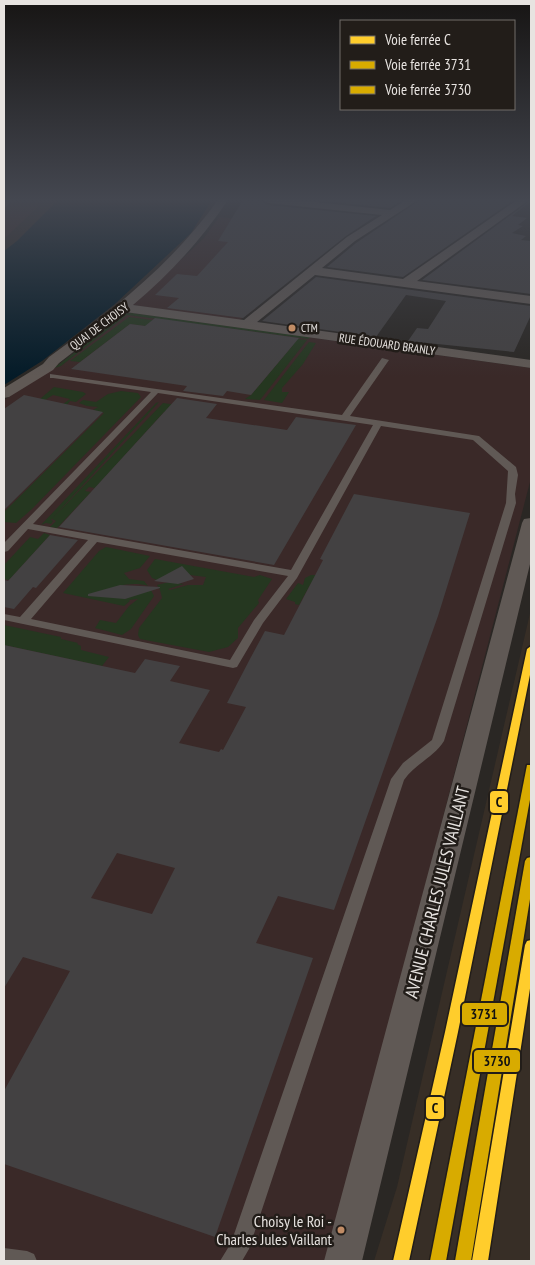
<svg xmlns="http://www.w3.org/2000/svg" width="535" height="1265" viewBox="0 0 535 1265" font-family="'PT Sans Narrow',sans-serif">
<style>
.built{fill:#372e26}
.industrial{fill:#3a2928}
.green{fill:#253720}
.water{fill:#041b28}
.building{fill:#434142;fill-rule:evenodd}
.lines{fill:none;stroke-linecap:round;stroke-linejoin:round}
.lane{fill:#605955;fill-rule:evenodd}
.street{fill:#605955;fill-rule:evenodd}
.rail-1-casing{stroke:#221d19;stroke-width:3}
.rail-2-casing{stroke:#221d19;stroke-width:3}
.rail-3-casing{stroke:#221d19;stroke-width:3}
.rail-1{fill:#ffcd2c;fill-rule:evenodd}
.rail-2{fill:#d8ab00;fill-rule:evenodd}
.rail-3{fill:#d8ab00;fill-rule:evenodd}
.bus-dot{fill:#c18c65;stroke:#221d19;stroke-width:2}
.labels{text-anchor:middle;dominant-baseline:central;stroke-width:5;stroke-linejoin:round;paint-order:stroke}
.far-bus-label{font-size:11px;fill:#e7e3e0;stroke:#221d19;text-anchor:start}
.far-street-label{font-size:12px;fill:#e7e3e0;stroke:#221d19}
.near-bus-label{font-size:16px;fill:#e7e3e0;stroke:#221d19;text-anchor:end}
.near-street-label{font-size:18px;fill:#e7e3e0;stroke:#221d19}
.line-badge{stroke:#221d19;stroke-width:2}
.pale-badge-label{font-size:14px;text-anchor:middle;font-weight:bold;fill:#111}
</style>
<rect width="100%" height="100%" fill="#2a2724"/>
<path class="built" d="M531 609V1261H374L397 1187Z"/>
<path class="industrial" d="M4 200H45L4 239Z
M219 217 304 225 232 305 256 308 238 321 133 305 204 238Z
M132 313 531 368V478L328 1261H4V400L54 368 125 314Z"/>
<path class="green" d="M132 313 310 337 308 339 127 315 61 366 54 368 125 314Z
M129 317 307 340 260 400 245 399 251 395 293 345 130 324 80 362 70 361Z
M309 342 316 343 303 364 282 388V392H289L282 403 264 400Z
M54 387 83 392 86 394 76 402 70 401 67 405 63 404 70 399 53 395 45 400 40 399Z
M121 391 138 393 141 397 32 509 16 523 4 522V512L104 413 93 410 98 407 87 406 79 403 83 400 96 402 108 394Z
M159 402 51 520 53 521 51 524 46 523 41 525 156 403Z
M163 403 197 408 164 412 95 488 89 487 85 491 91 492 59 526 57 528 50 527 56 521 52 519Z
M44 533 50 535 9 580 4 579V565L30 537 38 539Z
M106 547 150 556 140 568 124 573 129 579 144 581 148 586C140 583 127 584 118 586L125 599 150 588 154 596 131 629 122 635 95 628 100 620 116 623 129 606 138 599 129 600 130 601 124 606 63 593 99 551Z
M155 559 254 577 260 575 272 579 258 600 259 603 238 628V638L228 647 209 652 140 639 138 635 139 628 162 598 160 590 157 585 169 582 184 584 168 589 170 590 188 585H203L206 577 190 575 157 580 152 578 147 570Z
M311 575H319L317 584 311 583 299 605 295 604V602L286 599 298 583 303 585 305 578Z
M4 625 61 637V639L78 643 77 644 81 646V650L109 657 102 666 4 645Z"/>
<path class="water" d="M58 200H212L191 233 115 304 42 361 4 385V251L17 241Z"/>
<path class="building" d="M243 200 262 201 268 205 376 216 346 236 243 318 167 308 179 298 155 295 177 274 197 276 228 242 218 241Z
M312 200H403L390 208Z
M420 200H514L403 277 327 267 356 243Z
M531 200V201L512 216 527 218 518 225 523 226 512 233 526 236 521 240 531 241V294L422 280Z
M316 277 531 306V315L514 352 408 341 417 328 428 329 446 301 406 295 376 337 262 321Z
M155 318 299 338 251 395 227 391 223 396 183 391 187 386 71 369 130 324 145 326Z
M24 395 103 412 4 510V409Z
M177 398 217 404 206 418 287 430 296 417 356 425 274 565 59 527Z
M354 494 470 513 438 616 334 910 278 896 256 943 313 958 215 1237 4 1164V1091L70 971 23 957 4 988V645L135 673 145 659 180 666 170 681 210 690 179 743 219 752 221 749 223 750 246 707 227 703 251 657 265 631 284 635 323 560 320 559ZM117 853 175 868 152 914 91 898Z
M50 535 78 540 36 588 33 587 14 609 4 607V580L8 581Z
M182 566 194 579 178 584 154 581Z
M120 585 160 587V588L125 599 88 596V594Z"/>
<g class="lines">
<path class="lane" d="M6 200H12L4 209V203Z
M382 358 389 360 350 416 479 436 516 467 518 475 515 494 516 503 444 741C434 757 415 764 404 780L249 1249 242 1261H220L231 1243 391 779 403 763 432 740 506 503 508 471 473 440 381 426 297 578 263 623 237 667 233 668 4 620V614L20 617 88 540 28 529 8 551 4 552V543L151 392 53 378H50V374L342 415ZM158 393 373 425 291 570 33 524ZM97 542 288 576 254 620 230 660 31 619Z
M4 1248 27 1251 34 1254 37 1261H4Z"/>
<path class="street" d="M218 200H228C201 240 170 274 133 305L244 320 347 237 382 215 268 203 263 200H296L390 210 406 200H418L355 241 322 268 403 279 517 200H529L417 281 531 296V304L315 275 257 322 531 360V368L125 312 59 363 53 370 9 397 4 398V388L43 364 49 357C112 311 172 264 218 200Z
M531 518V560L362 1261H324L522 523 524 519Z"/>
<defs>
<path id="rail-1" d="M531 646V670L458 1032 409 1261H393L445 1032 527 649Z
M531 940V982L488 1261H472L525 945 527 941Z"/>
<path id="rail-2" d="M527 765H531V794L446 1261H430Z"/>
<path id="rail-3" d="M531 857V893L471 1261H455L525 861 527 858Z"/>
</defs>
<use href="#rail-1" class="rail-1-casing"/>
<use href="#rail-2" class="rail-2-casing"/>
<use href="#rail-3" class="rail-3-casing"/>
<use href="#rail-1" class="rail-1"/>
<use href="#rail-2" class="rail-2"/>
<use href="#rail-3" class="rail-3"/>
</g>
<linearGradient id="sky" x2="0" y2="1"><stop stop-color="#171514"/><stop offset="0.53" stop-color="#444750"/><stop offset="1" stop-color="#444750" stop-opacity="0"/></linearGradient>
<rect width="535" height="377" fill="url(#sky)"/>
<g class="bus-dot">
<circle cx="292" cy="328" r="4.5"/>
<circle cx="341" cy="1230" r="4.5"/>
</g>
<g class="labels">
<g class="far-bus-label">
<text x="301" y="328">CTM</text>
</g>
<g class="far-street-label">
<text transform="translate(99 326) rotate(-37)">QUAI DE CHOISY</text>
<text transform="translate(387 344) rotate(8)">RUE ÉDOUARD BRANLY</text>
</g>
<g class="near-bus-label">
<text x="332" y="1221">Choisy le Roi -<tspan x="332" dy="18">Charles Jules Vaillant</tspan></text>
</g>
<g class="near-street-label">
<text transform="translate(437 892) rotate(-76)">AVENUE CHARLES JULES VAILLANT</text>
</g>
</g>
<g class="line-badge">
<rect x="489" y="790" width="20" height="24" rx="5" fill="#ffcd2c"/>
<rect x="461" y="1002" width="47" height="24" rx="5" fill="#d8ab00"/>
<rect x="473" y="1049" width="48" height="24" rx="5" fill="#d8ab00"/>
<rect x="425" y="1096" width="20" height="24" rx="5" fill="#ffcd2c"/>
</g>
<g class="pale-badge-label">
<text x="499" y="807">C</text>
<text x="484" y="1019">3731</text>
<text x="497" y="1066">3730</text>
<text x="435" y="1113">C</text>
</g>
<rect width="535" height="1265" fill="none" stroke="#e7e3e0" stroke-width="10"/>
<rect x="340" y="20" width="175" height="90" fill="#221d19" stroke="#716c69"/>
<rect x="350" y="36" width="25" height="8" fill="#ffcd2c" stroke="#716c69"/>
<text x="385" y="45" font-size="15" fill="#e7e3e0">Voie ferrée C</text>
<rect x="350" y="61" width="25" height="8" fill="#d8ab00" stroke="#716c69"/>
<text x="385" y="70" font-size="15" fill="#e7e3e0">Voie ferrée 3731</text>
<rect x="350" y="86" width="25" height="8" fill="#d8ab00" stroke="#716c69"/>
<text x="385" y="95" font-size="15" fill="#e7e3e0">Voie ferrée 3730</text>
</svg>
